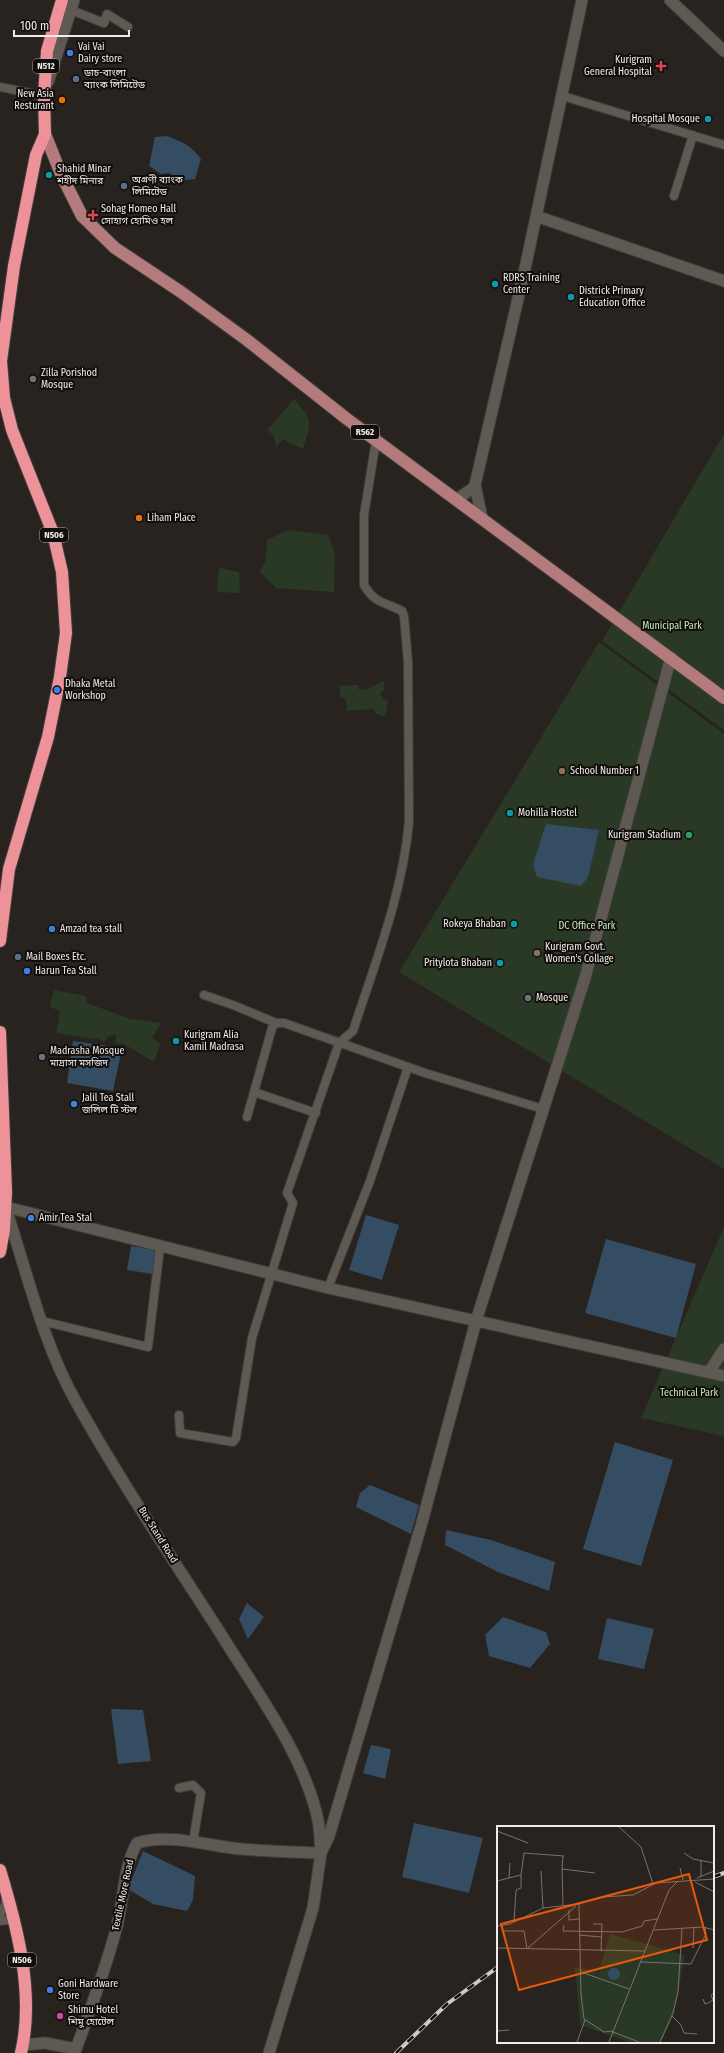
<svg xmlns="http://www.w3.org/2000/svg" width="724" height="2053" viewBox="0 0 724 2053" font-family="'Fira Sans Condensed','Noto Sans Bengali',sans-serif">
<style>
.green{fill:#2a3925}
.water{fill:#354d62}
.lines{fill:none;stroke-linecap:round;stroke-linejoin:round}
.street-casing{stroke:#423e3a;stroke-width:10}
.secondary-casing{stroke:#423e3a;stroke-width:13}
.primary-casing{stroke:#423e3a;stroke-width:14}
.highway-casing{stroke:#423e3a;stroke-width:14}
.street{stroke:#5f5954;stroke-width:8}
.secondary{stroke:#5f5954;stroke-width:11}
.primary{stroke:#b47b7d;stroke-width:12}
.highway{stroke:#ed9299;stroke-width:12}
.rail-casing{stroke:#cfcac8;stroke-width:4}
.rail{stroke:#100d0b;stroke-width:2.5;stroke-dasharray:8;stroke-linecap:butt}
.shop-dot{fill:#3f7fe0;stroke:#100d0b;stroke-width:1.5}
.health-dot{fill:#e0444e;stroke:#100d0b;stroke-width:1.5}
.service-dot{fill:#5c6f8a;stroke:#100d0b;stroke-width:1.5}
.food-dot{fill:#e8710a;stroke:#100d0b;stroke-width:1.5}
.culture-dot{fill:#0f9aa8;stroke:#100d0b;stroke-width:1.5}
.worship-dot{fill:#6b7280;stroke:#100d0b;stroke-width:1.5}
.education-dot{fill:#8d6e63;stroke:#100d0b;stroke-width:1.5}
.leisure-dot{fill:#2e9e5b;stroke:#100d0b;stroke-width:1.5}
.hotel-dot{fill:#d1479c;stroke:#100d0b;stroke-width:1.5}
.labels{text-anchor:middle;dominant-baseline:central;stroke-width:4;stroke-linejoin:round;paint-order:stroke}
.shield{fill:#100d0b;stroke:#ada9a7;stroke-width:1}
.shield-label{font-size:9px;font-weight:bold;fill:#f0ecea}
.poi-label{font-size:10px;fill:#f0ecea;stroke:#100d0b;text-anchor:start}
.park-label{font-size:10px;fill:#c4eab8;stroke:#100d0b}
.street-label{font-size:10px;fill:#f0ecea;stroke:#100d0b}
.inset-road{fill:none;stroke:#797370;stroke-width:1}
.view{fill:#e8590c;fill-opacity:0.15;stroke:#e8590c;stroke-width:2}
.inset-edge{fill:none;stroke:#f0ecea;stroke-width:2}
</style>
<rect width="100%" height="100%" fill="#29231f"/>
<path class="green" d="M294 399C313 421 312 420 303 449L283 439 276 447 274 436 267 430Z
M724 434V730L602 641Z
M288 530 328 535 335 554 334 592 276 588 259 571 265 563 267 540Z
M219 568 239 572 240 593 217 592Z
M599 642 724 734V1169L399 972Z
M384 681V690L380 693 383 699 388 700 386 713 383 717 375 713 374 709 347 711 346 699 340 697V686L359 685V690L367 689Z
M54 990 86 996 87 1003 130 1019 161 1023 152 1038 160 1044 154 1062 124 1044 115 1043 116 1035 109 1036 104 1042 97 1038 93 1039 56 1033 60 1011 50 1007Z
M724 1227V1436L641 1418Z"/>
<path class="water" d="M167 136C181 141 192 146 201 159L195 179C184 181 178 179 169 173L161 174 149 166 155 137Z
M546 824 599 830 588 877 581 886 537 877 533 864Z
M73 1041 122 1048 113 1091 67 1083Z
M366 1215 399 1225 382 1280 349 1270Z
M606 1239 696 1264 676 1338 585 1313Z
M131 1246 157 1250 152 1274 127 1270Z
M615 1442 673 1460 641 1566 583 1549Z
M370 1485 419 1505 411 1534 356 1507 360 1493Z
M446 1530 491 1540 555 1562 549 1591 498 1572 445 1545Z
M247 1603 264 1617 248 1639 239 1619Z
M503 1617 546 1632 550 1644 530 1668 489 1656 485 1635Z
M607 1618 654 1629 644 1669 598 1659Z
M111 1709 143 1710 151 1761 118 1764Z
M371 1745 391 1749 385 1779 363 1773Z
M414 1823 483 1838 469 1893 402 1877Z
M143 1851 195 1876 193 1900 187 1911 153 1904 128 1889Z"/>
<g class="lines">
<defs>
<path id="street" d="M71 10 104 23 107 14 128 27
M0 87 44 96
M561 97H566L724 145
M674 196 693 135
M204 995 233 1005 276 1023
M254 1092 316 1113
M247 1117 272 1028 276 1023H284L425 1073 543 1109
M328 1288 370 1181 408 1067
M42 1321 148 1347 160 1247
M179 1415 180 1433 233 1442 236 1438 252 1338 293 1203 287 1193 339 1043 353 1031C375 963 403 893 409 821L408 662 404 616 402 611C385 602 375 604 364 585V515L376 441
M179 1788 193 1785 201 1793 193 1842
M0 1915 5 1905 6 1897
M0 1921 15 1919"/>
<path id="secondary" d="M670 0 724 51
M48 82 74 0
M536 216 724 281
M457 499 472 489 475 485
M482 518 475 485 526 264 582 0
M6 1207 328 1288 724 1376
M6 1209C27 1272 43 1343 75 1400 119 1479 170 1555 219 1631 254 1688 304 1754 318 1820 320 1830 320 1842 321 1852
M709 1372 724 1349
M23 2045 45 2043 76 2049C91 2008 106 1968 117 1926 124 1899 123 1868 137 1843 170 1833 207 1846 241 1849 267 1851 294 1852 321 1853
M269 2053 313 1908 321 1853 329 1836 421 1526 476 1321 585 978 671 657"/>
<path id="primary" d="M45 134 61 174 82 216 115 248 181 292 247 340 347 419 724 698"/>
<path id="highway" d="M0 941 9 869 48 737 60 677 66 633 62 572 53 533 12 430 4 398 1 361 14 266 36 155 45 134 44 96 47 51 62 0
M0 1032 6 1192 4 1230 0 1252
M0 1870C17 1926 35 1994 21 2053"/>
</defs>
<use href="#street" class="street-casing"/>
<use href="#secondary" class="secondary-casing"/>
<use href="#primary" class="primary-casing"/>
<use href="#highway" class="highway-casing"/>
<use href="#street" class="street"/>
<use href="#secondary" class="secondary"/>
<use href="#primary" class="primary"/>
<use href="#highway" class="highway"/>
<defs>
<path id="rail" d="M713 1877 724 1873
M396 2053 447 2004 498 1967"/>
</defs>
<use href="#rail" class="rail-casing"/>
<use href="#rail" class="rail"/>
</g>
<g class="shop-dot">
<circle cx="70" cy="53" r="4"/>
<circle cx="57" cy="690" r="4"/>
<circle cx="52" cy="929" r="4"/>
<circle cx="27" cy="971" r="4"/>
<circle cx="74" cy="1104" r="4"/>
<circle cx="31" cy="1218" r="4"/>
<circle cx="50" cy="1990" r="4"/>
</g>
<g class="health-dot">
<path d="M659 60h4v4h4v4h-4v4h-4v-4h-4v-4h4z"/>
<path d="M91 209h4v4h4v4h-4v4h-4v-4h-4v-4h4z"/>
</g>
<g class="service-dot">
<circle cx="76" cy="79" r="4"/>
<circle cx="124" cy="186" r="4"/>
<circle cx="18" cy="957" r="4"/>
</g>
<g class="food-dot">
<circle cx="62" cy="100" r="4"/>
<circle cx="139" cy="518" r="4"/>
</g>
<g class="culture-dot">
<circle cx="708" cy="119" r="4"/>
<circle cx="49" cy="175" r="4"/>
<circle cx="495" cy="284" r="4"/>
<circle cx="571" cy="297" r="4"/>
<circle cx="510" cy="813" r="4"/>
<circle cx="514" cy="924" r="4"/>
<circle cx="500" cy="963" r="4"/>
<circle cx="176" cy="1041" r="4"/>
</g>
<g class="worship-dot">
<circle cx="33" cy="379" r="4"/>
<circle cx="528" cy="998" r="4"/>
<circle cx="42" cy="1057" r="4"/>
</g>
<g class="education-dot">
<circle cx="562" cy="771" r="4"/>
<circle cx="537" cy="953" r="4"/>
</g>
<circle class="leisure-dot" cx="689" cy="835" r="4"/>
<circle class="hotel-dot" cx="60" cy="2016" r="4"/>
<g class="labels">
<g class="shield">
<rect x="33" y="59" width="26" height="14" rx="3"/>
<rect x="351" y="425" width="28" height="14" rx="3"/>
<rect x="40" y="528" width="28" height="14" rx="3"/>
<rect x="8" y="1953" width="28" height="14" rx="3"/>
</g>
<g class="shield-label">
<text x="46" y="66">N512</text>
<text x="365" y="432">R562</text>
<text x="54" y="535">N506</text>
<text x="22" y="1960">N506</text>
</g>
<g class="poi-label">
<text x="78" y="47">Vai Vai<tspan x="78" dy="12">Dairy store</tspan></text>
<text x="652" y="60" text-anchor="end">Kurigram<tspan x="652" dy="12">General Hospital</tspan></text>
<text x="84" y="73">ডাচ-বাংলা<tspan x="84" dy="12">ব্যাংক লিমিটেড</tspan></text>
<text x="54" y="94" text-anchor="end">New Asia<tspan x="54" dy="12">Resturant</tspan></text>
<text x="700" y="119" text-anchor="end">Hospital Mosque</text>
<text x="57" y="169">Shahid Minar<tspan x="57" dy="12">শহীদ মিনার</tspan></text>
<text x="132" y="180">অগ্রণী ব্যাংক<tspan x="132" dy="12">লিমিটেড</tspan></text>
<text x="101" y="209">Sohag Homeo Hall<tspan x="101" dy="12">সোহাগ হোমিও হল</tspan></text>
<text x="503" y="278">RDRS Training<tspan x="503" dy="12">Center</tspan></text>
<text x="579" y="291">Districk Primary<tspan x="579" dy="12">Education Office</tspan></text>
<text x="41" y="373">Zilla Porishod<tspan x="41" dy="12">Mosque</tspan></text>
<text x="147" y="518">Liham Place</text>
<text x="65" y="684">Dhaka Metal<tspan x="65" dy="12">Workshop</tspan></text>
<text x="570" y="771">School Number 1</text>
<text x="518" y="813">Mohilla Hostel</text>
<text x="681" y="835" text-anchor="end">Kurigram Stadium</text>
<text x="506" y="924" text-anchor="end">Rokeya Bhaban</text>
<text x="60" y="929">Amzad tea stall</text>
<text x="545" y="947">Kurigram Govt.<tspan x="545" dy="12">Women's Collage</tspan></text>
<text x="26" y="957">Mail Boxes Etc.</text>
<text x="492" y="963" text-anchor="end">Pritylota Bhaban</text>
<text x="35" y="971">Harun Tea Stall</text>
<text x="536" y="998">Mosque</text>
<text x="184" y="1035">Kurigram Alia<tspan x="184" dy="12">Kamil Madrasa</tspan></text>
<text x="50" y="1051">Madrasha Mosque<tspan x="50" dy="12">মাদ্রাসা মসজিদ</tspan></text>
<text x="82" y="1098">Jalil Tea Stall<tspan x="82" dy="12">জলিল টি স্টল</tspan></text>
<text x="39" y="1218">Amir Tea Stal</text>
<text x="58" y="1984">Goni Hardware<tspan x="58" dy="12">Store</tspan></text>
<text x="68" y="2010">Shimu Hotel<tspan x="68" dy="12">শিমু হোটেল</tspan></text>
</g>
<g class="park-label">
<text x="672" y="626">Municipal Park</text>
<text x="587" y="926">DC Office Park</text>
<text x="689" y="1393">Technical Park</text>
</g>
<g class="street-label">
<text transform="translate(158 1535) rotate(58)">Bus Stand Road</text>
<text transform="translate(123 1895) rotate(-78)">Textile More Road</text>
</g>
</g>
<g transform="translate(497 1826)">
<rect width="217" height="217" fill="#29231f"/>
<path d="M113 108 188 129 177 188 164 216H132L83 199 78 141 101 145 99 156Z" fill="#2a3925"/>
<path d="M111 148a6 6 0 1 1 12 0a6 6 0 1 1-12 0Z" fill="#354d62"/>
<path class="inset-road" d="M122 1 144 21 156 58M0 5 31 17M187 27 196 33 217 37M183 42 186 54M65 43 66 30M44 45 46 82M204 51V34M12 52 13 37M200 52 217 45M0 55 24 49 27 27 67 30M198 56 217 66M82 78 84 168 87 193 107 206 116 205M66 79 65 43 98 47M72 84V94L82 93M17 96 19 64 24 62V49M96 98H105L104 125M67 99 66 105 125 106 145 100 147 95 160 93M0 100 13 98 46 82 81 78 105 71 136 69 159 57 217 53M5 100 6 105H27L30 123M157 104 206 101 217 104M82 109 104 111M0 122 148 125M31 122 79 80M196 122 197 101M144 136 194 138 209 108 208 101M84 146 132 163M206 173 208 178 211 177 216 174 214 169 217 167M175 190 184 199 187 207 200 208M0 205 12 204M116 206 142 216M80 216 88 194M112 216 172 64 180 56M163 216 176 187 181 166 185 102"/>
<path class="view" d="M192 48 210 114 22 164 4 98Z"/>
<rect width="217" height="217" class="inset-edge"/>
</g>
<path d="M14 30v6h115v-6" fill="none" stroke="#f0ecea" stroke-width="2"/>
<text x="20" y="30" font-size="12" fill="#f0ecea" stroke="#100d0b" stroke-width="3" paint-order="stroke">100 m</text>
</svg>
